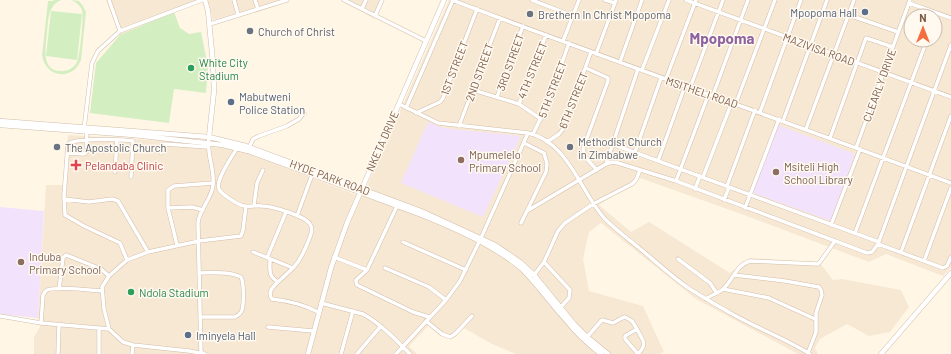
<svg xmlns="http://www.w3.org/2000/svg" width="951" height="354" viewBox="0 0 951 354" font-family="Barlow,sans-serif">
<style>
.residential{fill:#f7e8d3;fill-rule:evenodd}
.education{fill:#f3e2fb}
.green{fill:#d3efc2}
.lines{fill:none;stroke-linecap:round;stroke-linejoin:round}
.minor-casing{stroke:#d3bdaa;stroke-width:4.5}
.tertiary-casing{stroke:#d3bdaa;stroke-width:5.5}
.minor{stroke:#fff;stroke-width:3.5}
.tertiary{stroke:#fff;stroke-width:4.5}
.service-dot{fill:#5c6f8a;stroke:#fff9ef;stroke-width:1.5}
.worship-dot{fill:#6b7280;stroke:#fff9ef;stroke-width:1.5}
.leisure-dot{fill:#2e9e5b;stroke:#fff9ef;stroke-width:1.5}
.education-dot{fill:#8d6e63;stroke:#fff9ef;stroke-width:1.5}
.health-dot{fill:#e0444e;stroke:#fff9ef;stroke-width:1.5}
.labels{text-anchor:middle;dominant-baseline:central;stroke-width:3;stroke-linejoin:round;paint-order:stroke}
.service-label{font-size:11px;fill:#4e5e75;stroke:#fff9ef;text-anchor:start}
.worship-label{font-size:11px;fill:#5b616d;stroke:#fff9ef;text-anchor:start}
.street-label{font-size:11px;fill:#7c5b47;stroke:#fff9ef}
.leisure-label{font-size:11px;fill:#27864d;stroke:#fff9ef;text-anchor:start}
.education-label{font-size:11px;fill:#785e54;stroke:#fff9ef;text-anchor:start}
.health-label{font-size:11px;fill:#be3a42;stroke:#fff9ef;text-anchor:start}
.district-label{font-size:15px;font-weight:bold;fill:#8d629f;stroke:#fff9ef}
</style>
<rect width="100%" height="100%" fill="#fff6e6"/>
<path class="residential" d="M106 0H197L198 3 120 35Z
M208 0H279L280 1 213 20Z
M340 0H384L375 19Z
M449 0H951V267L943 276 886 254 869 262 744 215 640 178 599 205 631 232 649 222 730 273 750 258 820 263 833 280 842 279 901 290 909 307 890 332 869 336 847 324 820 339 815 348 818 354H798L696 299 601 223 589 232 583 259 589 291 643 306 664 352 659 354H516L492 344 464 328 450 339 429 325 409 346 417 354H34V337L40 327 38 318 46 185H64L68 135 198 143 236 149 362 197ZM911 16H935V40H911Z"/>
<path class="education" d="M428 122 443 128 521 136 483 217 401 183Z
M778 125 855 154 831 221 753 193Z
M0 207 44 211 38 318 0 314Z"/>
<path class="green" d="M54 0H61C57 2 54 4 52 8 48 14 48 24 47 32 46 46 40 72 62 71 68 71 74 68 77 62 80 56 84 16 82 10 80 5 76 2 71 0L79 1 83 6 86 12 81 60C73 81 45 78 42 55L48 1H53Z
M51 11 82 14 77 60 46 56Z
M174 12 180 28 189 34 201 32 208 67 206 93 174 89 169 123 90 113 96 63 120 35Z"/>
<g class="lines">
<defs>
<path id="minor" d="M109 0 120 31
M234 0 238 14
M255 0 258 9
M344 0 426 41
M452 0C618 63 785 121 951 183
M532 0 573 16
M605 0 615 3
M686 0 951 97
M909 3 951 18
M362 9 366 0
M849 15 898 32
M375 16 382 0
M210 24 287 0
M563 41 579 0
M596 54 616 0
M620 62 642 0
M586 68 608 78V81L583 149 585 157 597 170
M642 70 669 0
M666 79 696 0
M690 88 723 0
M473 90 519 104 541 119
M713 95 748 0
M497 97 523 26
M736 103 775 0
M399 104 438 123 528 133C568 141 581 193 605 219 615 229 627 238 638 247 654 260 670 275 687 287 702 297 718 306 734 315 759 329 786 339 810 354
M519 104 546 35
M406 108 453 0
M760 112 801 0
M416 113 440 102 443 98 477 9
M783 121 827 0
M459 126 500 18
M84 129 92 63 98 51 120 31 202 0
M806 129 854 0
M533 134C548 105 558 74 569 43
M830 138 866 38 893 47
M547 142 559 134 563 129 591 52
M612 144 879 242
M237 148C232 157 215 180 219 189 221 194 238 205 244 206 250 207 256 205 262 206 272 206 305 216 310 224 314 230 310 236 308 242 304 251 301 260 293 268L253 252
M249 148 253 139 259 136 287 126 299 119 304 113
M856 148 910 0
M635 152 661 78
M67 153 83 154 86 153 87 130
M161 153 162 146 164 144 208 147
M658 161 685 86
M606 164 638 69
M115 172 117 140
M703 177 732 102
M676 181 709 93
M727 186 755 110
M695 189 700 176
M64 199 89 202 112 199 118 201 148 252
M724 200 729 187
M254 205 257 183 263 170
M168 208 192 207 203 210
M745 208 779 119
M527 211 606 164 612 162 618 163 676 181 867 253 872 252 878 244 951 45
M297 216 313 172
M521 223 546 172 547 164 544 153 524 143
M831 225 860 149
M855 233 927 40
M403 242 466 270
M878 244 943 268 947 266 951 257
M177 245 168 208V190L174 186 213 183
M901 252 951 116
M334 257 367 270 397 206
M267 258 286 212
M678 259 710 283 716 292
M127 260 120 243 84 226 65 215 64 196 68 144C74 138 124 139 133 141L131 177
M270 260C270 270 268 276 278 282L293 268
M924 261 951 188
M544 262 570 290 569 298 560 308
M385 268 429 287 446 300
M367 270 356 280V282L357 285 413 312 429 317
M199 273C213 273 228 271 241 277 244 283 244 303 242 310 241 313 239 315 235 317H201
M534 275 544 262 558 231 565 223 593 204 632 184 636 180 640 170
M734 275 785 281 819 287 821 290 822 295 816 313V332L808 353
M278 282C273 287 267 292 272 299 289 301 303 304 318 312
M59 289 63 258 66 255 101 269 109 276
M723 289 769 298 815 319
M706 299C711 295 719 293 723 289 733 280 736 265 750 261L818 264 820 262 835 241
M321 303 363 314C381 324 396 340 410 354
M0 316 41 323 109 329
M426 321 442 334 450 337 455 334 472 316
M41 323 43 295C45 292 45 291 47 290 57 286 90 290 102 291
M268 327 313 331
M637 329C643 342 648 343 638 354
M587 337 602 320 613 323 622 318 625 317 632 321 637 329 625 336V339L638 354
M201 353 198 223C199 209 212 199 213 185 215 169 206 154 209 137
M58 354 59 325
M99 354V328
M132 354 133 345
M205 354 189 351 133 345 123 342 109 329 104 309 102 287 109 276 127 260 148 252 199 241 241 236 243 230 246 206
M341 354 353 311
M357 354 381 326
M396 354 446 300 460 281 481 238 528 133"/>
<path id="tertiary" d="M205 0 208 11 213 63 214 91 209 137
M0 121 209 137 246 146 421 211 495 245 520 262 534 275 574 324 587 337 608 354
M0 125 134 135 223 145 248 151 289 166 419 214C452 227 496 246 522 269 538 285 551 304 566 320 576 333 588 344 601 354
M308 354 331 268 347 223 444 0
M881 354 951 273"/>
</defs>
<use href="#minor" class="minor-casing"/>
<use href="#tertiary" class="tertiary-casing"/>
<use href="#minor" class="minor"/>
<use href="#tertiary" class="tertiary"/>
</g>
<g class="service-dot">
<circle cx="865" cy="12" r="4"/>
<circle cx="231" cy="102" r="4"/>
<circle cx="188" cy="335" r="4"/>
</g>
<g class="worship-dot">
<circle cx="530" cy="14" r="4"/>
<circle cx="250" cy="31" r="4"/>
<circle cx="57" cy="147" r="4"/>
<circle cx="570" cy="147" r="4"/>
</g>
<g class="leisure-dot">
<circle cx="191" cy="68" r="4"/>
<circle cx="131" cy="292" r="4"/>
</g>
<g class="education-dot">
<circle cx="461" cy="160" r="4"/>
<circle cx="776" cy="172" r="4"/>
<circle cx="21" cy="262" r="4"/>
</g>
<path class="health-dot" d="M74 159h4v4h4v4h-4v4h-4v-4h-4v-4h4z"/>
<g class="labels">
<g class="service-label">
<text x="857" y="12" text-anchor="end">Mpopoma Hall</text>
<text x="239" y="96">Mabutweni<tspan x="239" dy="13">Police Station</tspan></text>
<text x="196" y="335">Iminyela Hall</text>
</g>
<g class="worship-label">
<text x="538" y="14">Brethern In Christ Mpopoma</text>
<text x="258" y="31">Church of Christ</text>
<text x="578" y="141">Methodist Church<tspan x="578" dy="13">in Zimbabwe</tspan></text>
<text x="65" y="147">The Apostolic Church</text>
</g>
<g class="street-label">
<text transform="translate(819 49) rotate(20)">MAZIVISA ROAD</text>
<text transform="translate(510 62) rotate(-70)">3RD STREET</text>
<text transform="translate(454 68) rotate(-69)">1ST STREET</text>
<text transform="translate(532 70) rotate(-68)">4TH STREET</text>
<text transform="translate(479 72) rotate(-70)">2ND STREET</text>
<text transform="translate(879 85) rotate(-70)">CLEARLY DRIVE</text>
<text transform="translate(552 89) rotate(-69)">5TH STREET</text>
<text transform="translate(702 92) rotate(19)">MSITHELI ROAD</text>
<text transform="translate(573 100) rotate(-68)">6TH STREET</text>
<text transform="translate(382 141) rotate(-66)">NKETA DRIVE</text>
<text transform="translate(330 177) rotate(20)">HYDE PARK ROAD</text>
</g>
<g class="leisure-label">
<text x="199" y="62">White City<tspan x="199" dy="13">Stadium</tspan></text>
<text x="139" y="292">Ndola Stadium</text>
</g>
<g class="education-label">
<text x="469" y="154">Mpumelelo<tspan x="469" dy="13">Primary School</tspan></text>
<text x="784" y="166">Msiteli High<tspan x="784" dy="13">School Library</tspan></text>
<text x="29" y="256">Induba<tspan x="29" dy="13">Primary School</tspan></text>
</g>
<g class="health-label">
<text x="85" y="165">Pelandaba Clinic</text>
</g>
<g class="district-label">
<text x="722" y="38">Mpopoma</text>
</g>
</g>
<g transform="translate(923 28)"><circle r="19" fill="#fff9ef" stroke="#cbbaac"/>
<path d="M0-3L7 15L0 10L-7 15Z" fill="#f66d3e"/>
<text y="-6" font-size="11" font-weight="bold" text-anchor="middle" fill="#7c5b47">N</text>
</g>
</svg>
